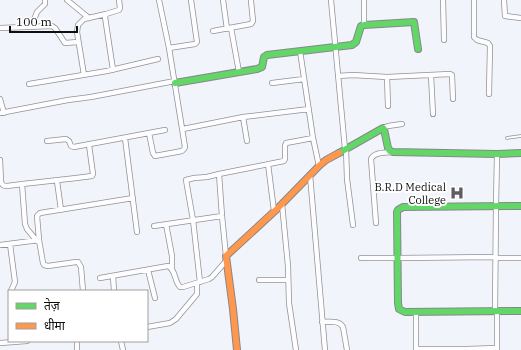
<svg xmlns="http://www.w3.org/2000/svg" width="521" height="350" viewBox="0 0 521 350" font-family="'IBM Plex Serif','Noto Sans Devanagari',serif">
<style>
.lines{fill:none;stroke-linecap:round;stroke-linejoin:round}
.lane-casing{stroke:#919295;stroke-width:3.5}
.street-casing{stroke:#919295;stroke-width:6}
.fast-casing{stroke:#87888c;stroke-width:8}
.slow-casing{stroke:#87888c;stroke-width:8}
.lane{stroke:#fdfdff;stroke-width:2}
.street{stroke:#fdfdff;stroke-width:4.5}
.fast{stroke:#63d668;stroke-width:6}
.slow{stroke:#ff974d;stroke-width:6}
.labels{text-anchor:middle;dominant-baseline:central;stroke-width:4;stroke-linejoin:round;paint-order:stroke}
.poi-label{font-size:11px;fill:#0e0e0e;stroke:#fff;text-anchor:end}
</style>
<rect width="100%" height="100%" fill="#f2f4fc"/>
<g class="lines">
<defs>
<path id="lane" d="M507 138 521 136"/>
<path id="street" d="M67 0 89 18
M223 0 227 29
M331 0 345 149
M364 0V25
M443 0 444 40
M474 0V37L477 40 488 43 490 46 489 94
M504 0 505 16 521 18
M31 27 37 12 45 4V0
M0 28 52 26 55 28 65 43 78 42
M231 28 239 72
M213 31 251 24 253 21 251 1V0
M169 48 195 44 197 42 191 0
M300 51 313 138 319 166
M113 70 105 17 106 14 119 10 120 8 119 0
M84 75 77 32 78 25 84 19 106 14
M431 75 433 114
M338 76 353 75 387 77 450 74 452 75 453 99
M387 77 388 106
M272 83 304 79
M29 84 107 71 158 59
M0 99 4 113
M0 113 68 100 91 97 175 81
M243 117 247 141
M383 128 388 126 402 124
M183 129 243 117 309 109
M149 133 153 153 155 156 182 151 184 149 185 147 169 48 159 0
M125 138 137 232
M47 141 66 139 69 141 71 146 74 147 165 130
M346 148 347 179 353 225
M0 160 1 181C2 185 3 186 7 186 35 182 64 180 92 176L93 174 89 145
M268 164 274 211
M310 175 325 350
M57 181 61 210
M22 184 25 224 27 229 37 241
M282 204 288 266 289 303 296 350
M376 223 371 159C374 152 384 153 391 152
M166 224 172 256V269
M154 226 222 216
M10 244 15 282 11 291
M0 245 39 240
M226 256 222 216 219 174 284 161 285 159V146L286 143 313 138
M361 258H398L496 257
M496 258H521
M148 270 155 298
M113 276 114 291
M100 278 168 266C176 270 174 281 180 287H183L209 279 212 277 226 261
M259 280H288
M200 282 193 220 186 180 194 178 207 177 219 174
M83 291 81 267 78 262H76L48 266 44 265 43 263 39 240 37 216 40 213 133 198
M495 312 496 206 497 154
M322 322C330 322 339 320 343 327L347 350
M147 327 170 323 176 319 197 294V283
M77 341V350
M121 341 123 350
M0 343 27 341
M416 349H467L497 348
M416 350V312
M497 350V311"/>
<path id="fast" d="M175 83 257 69 262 67 264 57 267 55 352 45 356 42 361 26 364 25 414 22 418 49
M339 153 383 128 384 129 388 148 390 151 393 152 497 154 521 153
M521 206 403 207 398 210 397 212 398 303 399 309 405 312 521 311"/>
<path id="slow" d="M237 350 233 309 226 256 277 209 320 165 326 160 339 153"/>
</defs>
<use href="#lane" class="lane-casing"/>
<use href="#street" class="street-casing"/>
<use href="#fast" class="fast-casing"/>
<use href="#slow" class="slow-casing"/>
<use href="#lane" class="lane"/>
<use href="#street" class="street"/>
<use href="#fast" class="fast"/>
<use href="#slow" class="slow"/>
</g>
<defs>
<symbol id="hospital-bare" viewBox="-9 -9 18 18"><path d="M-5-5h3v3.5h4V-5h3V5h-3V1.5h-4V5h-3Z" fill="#5e5e61" stroke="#fff" stroke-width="2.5" paint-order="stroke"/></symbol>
</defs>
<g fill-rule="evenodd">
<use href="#hospital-bare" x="447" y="183" width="20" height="20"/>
</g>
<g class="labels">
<g class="poi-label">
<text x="446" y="187">B.R.D Medical<tspan x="446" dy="13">College</tspan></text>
</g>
</g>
<rect x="8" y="290" width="140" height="52" fill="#ffffff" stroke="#9f9f9f"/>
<rect x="16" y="303" width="20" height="6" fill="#63d668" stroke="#9f9f9f"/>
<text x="44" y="310" font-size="12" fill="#0e0e0e">तेज़</text>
<rect x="16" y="323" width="20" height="6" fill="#ff974d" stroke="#9f9f9f"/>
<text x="44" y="330" font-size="12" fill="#0e0e0e">धीमा</text>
<path d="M10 26v6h67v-6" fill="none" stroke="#0e0e0e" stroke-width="2"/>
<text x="16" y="26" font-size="12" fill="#0e0e0e" stroke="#ffffff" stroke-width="3" paint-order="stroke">100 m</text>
</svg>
